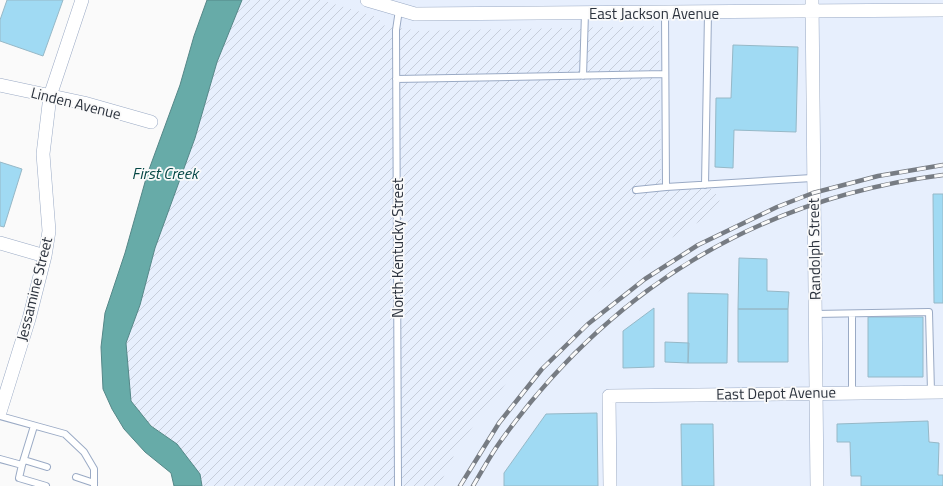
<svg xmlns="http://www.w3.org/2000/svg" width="943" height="486" viewBox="0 0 943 486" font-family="'Titillium Web',sans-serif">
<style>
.built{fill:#e7effd}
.industrial{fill:url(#industrial-furrows)}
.water{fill:#67aba8;stroke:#558788}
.building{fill:#a0daf3;stroke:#96b8c7}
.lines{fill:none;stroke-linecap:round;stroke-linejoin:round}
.service-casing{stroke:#9aaac5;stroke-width:8}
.minor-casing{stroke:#9aaac5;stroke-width:14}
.service{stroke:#fff;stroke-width:6}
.minor{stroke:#fff;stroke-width:13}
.rail-casing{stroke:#777c83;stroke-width:4.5}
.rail{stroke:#fafafa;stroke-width:3;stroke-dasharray:9;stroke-linecap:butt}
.labels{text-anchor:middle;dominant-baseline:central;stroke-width:3.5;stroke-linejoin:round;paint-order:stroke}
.street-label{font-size:15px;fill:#2b323d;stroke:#fafafa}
.water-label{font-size:16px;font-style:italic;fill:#044644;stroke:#fafafa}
</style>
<defs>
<pattern id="industrial-furrows" width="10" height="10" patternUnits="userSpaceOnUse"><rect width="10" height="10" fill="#e7effd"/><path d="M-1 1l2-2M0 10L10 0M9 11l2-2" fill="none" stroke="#c6cdda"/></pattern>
</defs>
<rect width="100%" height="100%" fill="#fafafa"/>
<path class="built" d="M242 0H943V486H202L200 474Z"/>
<path class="industrial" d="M242 0H321L377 17 385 26 420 31 659 26 661 183 670 186 712 189 720 199 714 213 661 244 602 288 568 317 515 372 489 405 459 445 439 486H202L200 474 177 444 151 425 131 401 126 343 140 305 155 248 195 138 217 62Z"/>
<path class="water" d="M207 0H242L217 62 195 138 155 248 140 305 126 343 131 401 151 426 177 444 200 474 202 486H174L171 473 145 452 124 429 112 409 103 389 101 347 105 313 125 253 147 175 180 85 194 36Z"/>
<path class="building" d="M7 0H63L43 56 0 41V20Z
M733 45 798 47 796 132 734 130 733 168 715 167 716 98H731Z
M0 162 22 169 4 227 0 226Z
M933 194H943V303H934Z
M739 258 767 259V291L789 292 788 309H738Z
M688 293 728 294 727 363H688Z
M654 308V367L623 368V331Z
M738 309H788V362H738Z
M868 317H923V377H868Z
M665 342 689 343 688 363 665 362Z
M597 413 598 486H504V473L546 414Z
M928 421 929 442 939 443 938 475H943V486H861V476H851L850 442H837V424Z
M681 424H713L714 486H682Z"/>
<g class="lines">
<defs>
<path id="service" d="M665 13 666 187 812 178
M583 76 585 13
M396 79 665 74
M705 185 708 13
M636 190 666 187
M815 314 929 312 931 392
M852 314V393
M0 416 65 434 84 452 94 469V486
M0 459 22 465 34 426
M24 460 47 467
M22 465 19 478 46 486
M76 477 94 483
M398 486 396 30 399 10"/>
<path id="minor" d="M367 0 415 14 943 10
M812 0 817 486
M0 85 84 103 151 122
M0 243 45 256
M0 412 29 319 45 256 49 231 43 154 50 96 82 0
M610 486 609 396 943 392"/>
</defs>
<use href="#service" class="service-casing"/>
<use href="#minor" class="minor-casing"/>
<use href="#service" class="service"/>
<use href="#minor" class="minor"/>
<defs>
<path id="rail" d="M460 486 499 423 542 369 588 324 645 279 698 245 777 207 813 193 878 176 943 165
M473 486C482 471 490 456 500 442 610 289 756 199 943 175"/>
</defs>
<use href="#rail" class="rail-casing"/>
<use href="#rail" class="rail"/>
</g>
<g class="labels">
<g class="street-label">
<text x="654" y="13">East Jackson Avenue</text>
<text transform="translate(76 103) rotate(14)">Linden Avenue</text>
<text transform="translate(397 248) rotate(-90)">North Kentucky Street</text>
<text transform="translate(814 249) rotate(-91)">Randolph Street</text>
<text transform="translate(34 289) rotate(-76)">Jessamine Street</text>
<text transform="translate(776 393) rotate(-1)">East Depot Avenue</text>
</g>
<g class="water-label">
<text x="165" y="173">First Creek</text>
</g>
</g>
</svg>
